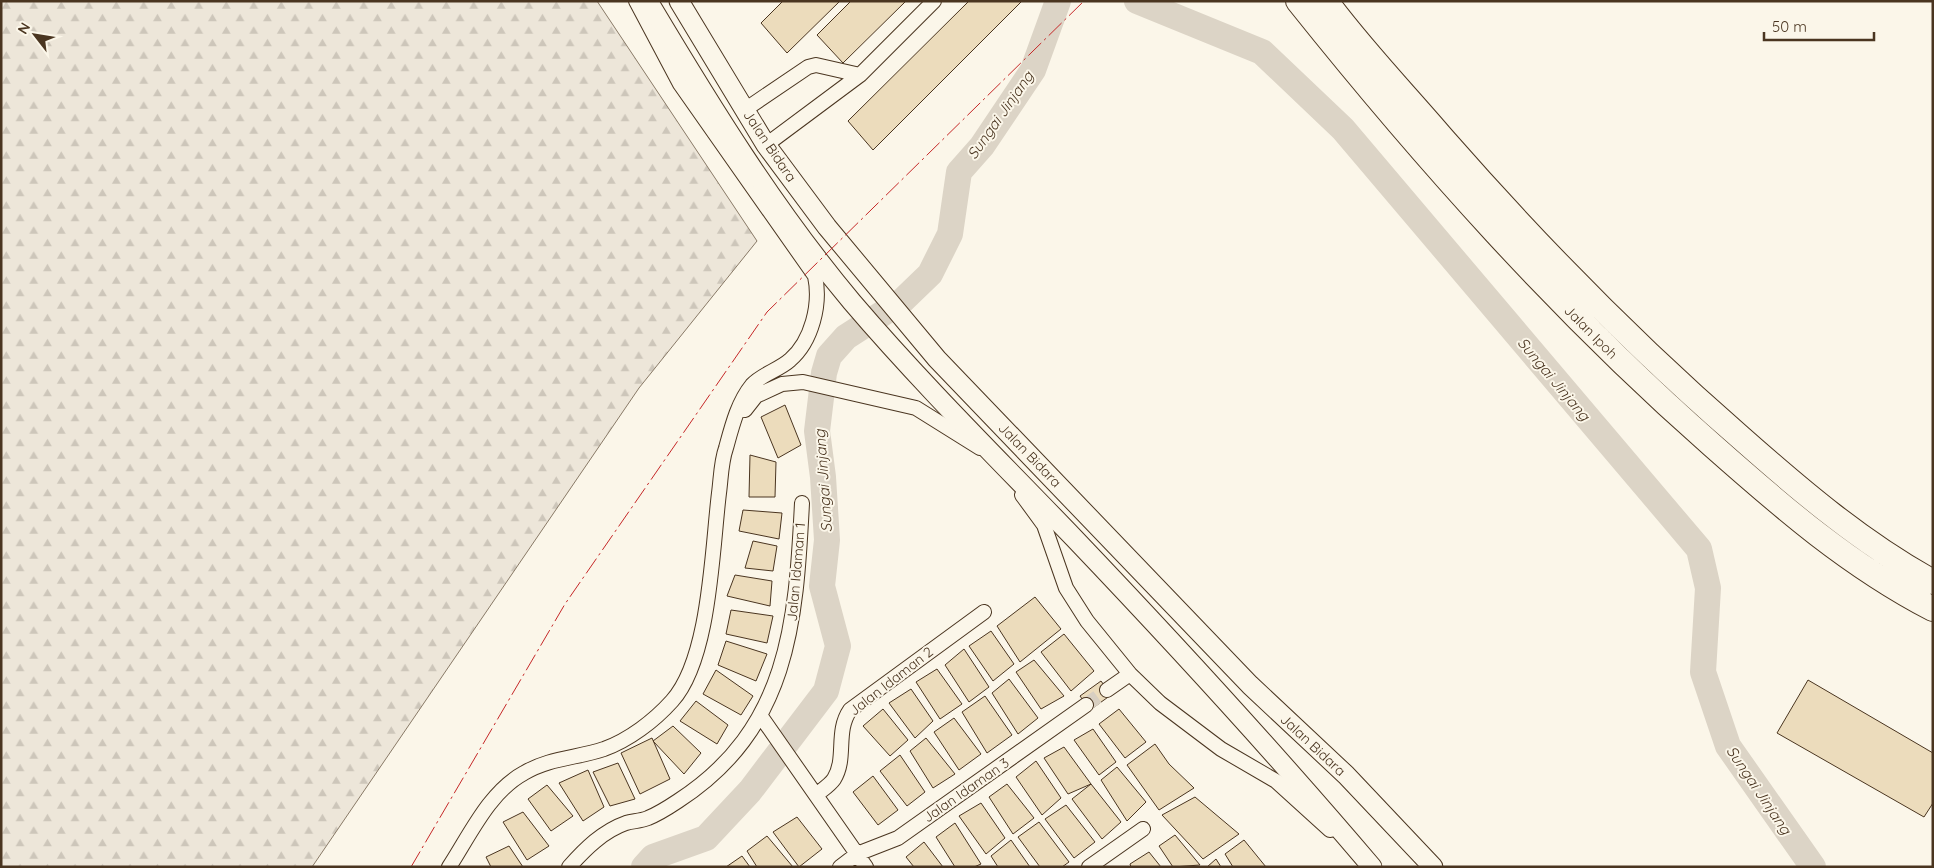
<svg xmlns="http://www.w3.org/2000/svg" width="1934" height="868" viewBox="0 0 1934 868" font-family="Quicksand,sans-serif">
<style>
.forest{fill:url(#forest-firs);stroke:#887966}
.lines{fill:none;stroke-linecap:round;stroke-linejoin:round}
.river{stroke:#dcd4c6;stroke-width:26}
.building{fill:#ecdcbc;stroke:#4a3520}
.street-tunnel{stroke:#d8cfc1;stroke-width:14;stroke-dasharray:14 7;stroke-linecap:butt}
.street-casing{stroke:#4a3520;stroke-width:16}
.secondary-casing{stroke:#4a3520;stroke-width:21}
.highway-casing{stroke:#4a3520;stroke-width:26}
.street{stroke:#fbf6e9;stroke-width:14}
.secondary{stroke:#fbf6e9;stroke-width:19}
.highway{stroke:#fbf6e9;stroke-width:24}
.power{stroke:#c62828;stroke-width:1;stroke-dasharray:18 4 2.5 4;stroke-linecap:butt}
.labels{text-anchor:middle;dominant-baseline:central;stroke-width:4;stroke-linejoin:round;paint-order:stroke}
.street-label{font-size:14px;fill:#4a3520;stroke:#fbf6e9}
.water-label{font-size:15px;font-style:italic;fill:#4a3520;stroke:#fbf6e9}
</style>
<defs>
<pattern id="forest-firs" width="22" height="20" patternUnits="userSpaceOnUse" patternTransform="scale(1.25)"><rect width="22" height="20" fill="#ede6d9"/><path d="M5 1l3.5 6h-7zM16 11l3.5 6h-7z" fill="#cdc6ba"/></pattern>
</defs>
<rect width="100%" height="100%" fill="#fbf6e9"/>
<path class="forest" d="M1 1H597L757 241 639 388 312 867H1Z"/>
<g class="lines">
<path class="river" d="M1137 1 1262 52 1343 129 1699 549 1708 588 1703 672 1728 746 1813 867
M644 867 653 857 706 838 750 791 826 691 838 646 822 586 827 540 823 477 817 431 824 373 829 356 846 337 902 301 930 274 950 234 959 172 982 146 1033 70 1058 1"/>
</g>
<path class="building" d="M783 1H840L787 53 761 23Z
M851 1H906L843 63 817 35Z
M969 1H1022L873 150 848 121Z
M785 405 801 445 778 458 761 417Z
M750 455 776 462 775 497H749Z
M743 510 782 513 779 539 739 531Z
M753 541 777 546 773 571 745 568Z
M735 575 772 581 770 606 727 596Z
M1035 597 1061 629 1020 662 997 626Z
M731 610 773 616 767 643 726 634Z
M991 631 1014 664 993 681 969 646Z
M1064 634 1094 671 1071 691 1041 652Z
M726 641 767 654 756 681 718 665Z
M964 649 989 687 969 702 945 665Z
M1034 660 1064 696 1041 709 1016 672Z
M937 669 962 704 940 719 916 682Z
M716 670 753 696 741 715 703 694Z
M1009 679 1038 718 1018 734 992 693Z
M1808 680 1933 753V803L1924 817 1777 733Z
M1101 681 1111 695 1090 710 1080 696Z
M911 689 933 721 915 738 889 703Z
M985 696 1012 735 987 753 962 712Z
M696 701 728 725 717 744 680 721Z
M883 709 908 740 890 756 863 726Z
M1119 709 1146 742 1125 758 1099 724Z
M954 718 981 754 959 770 934 732Z
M673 726 701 753 684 774 653 741Z
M1093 729 1116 762 1099 775 1074 740Z
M652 738 670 779 640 794 621 753Z
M926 738 955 774 933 788 910 751Z
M1155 744 1169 764 1194 788 1159 810 1127 765Z
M1064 747 1091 784 1068 794 1044 758Z
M900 755 925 792 907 806 880 771Z
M1036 761 1061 798 1042 815 1016 777Z
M618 763 635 799 610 806 593 772Z
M1117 767 1146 802 1127 821 1101 780Z
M588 770 604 807 583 821 559 783Z
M873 776 898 810 878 825 853 792Z
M1007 784 1034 818 1013 834 989 797Z
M1091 784 1121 822 1102 839 1072 799Z
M547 785 573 816 551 831 528 799Z
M1195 797 1239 834 1203 859 1162 815Z
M981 803 1005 838 986 854 959 816Z
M1066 805 1095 842 1074 858 1045 819Z
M523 812 549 846 527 860 503 822Z
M797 817 822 849 799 867 773 832Z
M1039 822 1069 862 1062 867H1040L1018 837Z
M955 823 981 864 974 867H955L936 837Z
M1175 835 1200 865 1173 867 1159 846Z
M767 836 793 867H757L747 851Z
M1011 840 1030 867H998L991 856Z
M1244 840 1266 867H1233L1225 854Z
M924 842 943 867H914L906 857Z
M509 846 523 867H491L486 857Z
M1149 852 1161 867H1131L1130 864Z
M742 856 750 867H726Z
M1216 859 1221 867H1207Z"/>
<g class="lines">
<path class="street-tunnel" d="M1086 705 1107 690"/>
<defs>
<path id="street" d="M746 109 808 67 816 65 860 75
M766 145 860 75 934 1
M745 410 756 396 782 384 803 382 916 408 980 448
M1022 495 1044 525 1066 588 1087 621 1130 674 1160 703 1221 749 1276 781 1330 830
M1107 690 1130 674
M760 715 866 867
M816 795C822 790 830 785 834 779 847 758 835 732 850 710L984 612
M449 867C470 835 489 792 524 773 549 758 577 758 604 749 629 740 654 721 672 701 710 659 712 550 719 493 721 478 721 462 726 448 732 426 738 402 752 385 762 374 779 370 790 360 812 341 821 304 815 276L680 84 636 1
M569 867C585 849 603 831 626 823 633 821 641 821 648 818 658 814 669 807 678 801 789 729 796 623 802 503
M840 867 857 854 898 838 1086 705
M1089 867 1143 829"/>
<path id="secondary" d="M648 1C710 105 774 209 852 302 922 384 999 460 1074 538 1176 645 1276 754 1372 867
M679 1 766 145 827 227 937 359 1250 685 1346 775 1433 867"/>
<path id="highway" d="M1298 1C1425 160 1560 311 1712 445 1782 507 1850 566 1933 609
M1326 1C1362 50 1405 94 1444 140 1537 246 1634 345 1740 437 1801 491 1862 543 1933 582"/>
</defs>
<use href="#street" class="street-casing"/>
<use href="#secondary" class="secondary-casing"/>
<use href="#highway" class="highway-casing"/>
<use href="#street" class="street"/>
<use href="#secondary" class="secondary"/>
<use href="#highway" class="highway"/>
<path class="power" d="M411 867 565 604 767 312 1084 1"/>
</g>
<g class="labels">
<g class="street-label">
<text transform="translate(770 146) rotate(56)">Jalan Bidara</text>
<text transform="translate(1591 332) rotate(45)">Jalan Ipoh</text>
<text transform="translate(1030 455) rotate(46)">Jalan Bidara</text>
<text transform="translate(796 572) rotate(-85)">Jalan Idaman 1</text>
<text transform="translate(891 681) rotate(-38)">Jalan Idaman 2</text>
<text transform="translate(1313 745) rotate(43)">Jalan Bidara</text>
<text transform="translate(966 790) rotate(-35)">Jalan Idaman 3</text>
</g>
<g class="water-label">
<text transform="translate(1000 115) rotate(-55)">Sungai Jinjang</text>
<text transform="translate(1554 379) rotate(50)">Sungai Jinjang</text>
<text transform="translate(823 481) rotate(-94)">Sungai Jinjang</text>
<text transform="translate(1759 790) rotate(56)">Sungai Jinjang</text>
</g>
</g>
<rect width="1934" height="868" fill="none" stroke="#4a3520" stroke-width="5"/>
<g transform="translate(35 35) rotate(301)" stroke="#fbf6e9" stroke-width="4" paint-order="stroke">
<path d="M0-4L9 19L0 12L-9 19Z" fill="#4a3520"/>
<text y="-8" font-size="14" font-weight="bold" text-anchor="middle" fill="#4a3520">N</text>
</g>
<path d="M1764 32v8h110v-8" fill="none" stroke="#4a3520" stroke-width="2.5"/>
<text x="1772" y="32" font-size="15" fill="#4a3520" stroke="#fbf6e9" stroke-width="4" paint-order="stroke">50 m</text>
</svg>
